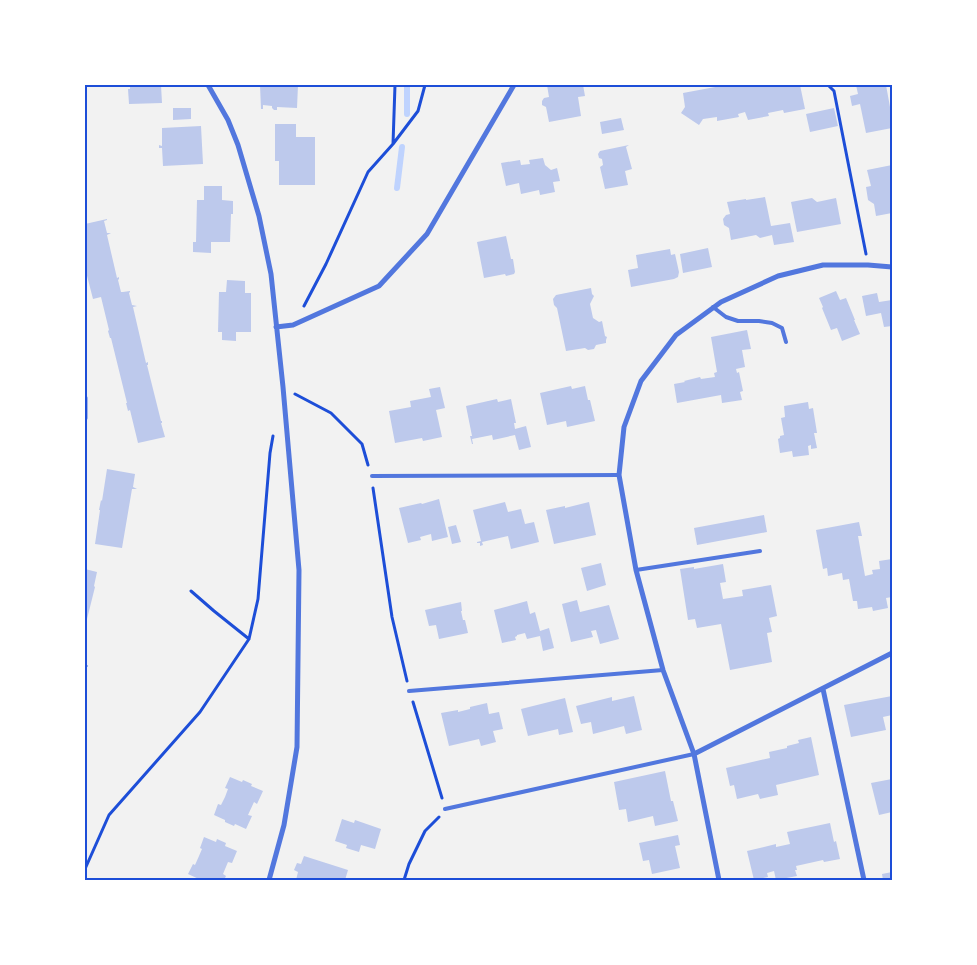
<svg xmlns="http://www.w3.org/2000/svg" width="977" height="965" viewBox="0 0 977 965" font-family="Inter,sans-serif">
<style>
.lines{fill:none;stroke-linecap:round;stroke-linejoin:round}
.stream{stroke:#bfd3fe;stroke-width:6}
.building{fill:#bdc9ec}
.path{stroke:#1d4ed8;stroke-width:3}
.service{stroke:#5277de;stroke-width:4}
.minor{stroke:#5277de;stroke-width:5}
.neatline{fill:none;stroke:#1d4ed8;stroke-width:2}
</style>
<rect width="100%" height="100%" fill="#f2f2f2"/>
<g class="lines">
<path class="stream" d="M407 85V114
M397 188 402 147"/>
</g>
<path class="building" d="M130 85H161L162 103 129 104 128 89H130Z
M260 85H298L297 108 277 107V110H274L272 108V106L263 105V109H261Z
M547 85H583L585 96 578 97 581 116 549 122 546 107 542 105V101L544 98 549 97Z
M726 85H741V87L750 85H800L805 109 784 113 783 110 768 113 769 116 748 120 745 112 738 114 739 117 717 121V117L703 119 699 125 681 113 685 107 683 93Z
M856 85H886L892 118V128L866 133 860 104 852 106 850 96 858 94Z
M173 108H191V119L173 120Z
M834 108 838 126 810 132 806 114Z
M621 118 624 130 602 134 600 122Z
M275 124H296V137H315V185H279V161H275Z
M201 126 203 164 163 166 162 148H159V145L162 146V128Z
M629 145 626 147 632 169 625 171 628 185 605 189 600 167 603 165 602 159 599 158 598 154 600 151Z
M543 158 545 165 551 170 557 168 560 181 553 182 555 192 540 195 539 190 521 194 519 183 506 186 501 163 520 160 521 165 530 164 529 160Z
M892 165V213L876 216 874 204 868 200 866 187 871 186 867 170Z
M204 186H222V200L233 201V214H231L230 242H211V253L193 252V242H196L197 200H204Z
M765 197 771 226 790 223 794 242 774 245 772 235 760 238 756 235 731 240 729 228 724 225 723 219 726 215 730 214 727 202 746 199V200Z
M812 198 817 202 836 198 841 224 797 232 791 202Z
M107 219V220L104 221 107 233H111L107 235 117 278 119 277V279L118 280 121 292H123L130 291V292L129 293 132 305 137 306 133 307 146 363 148 362V365H147L161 421H162V423H161L165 437 138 443 130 410 128 411 126 403H127L111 338H110L108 331 109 330 101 297 93 299 85 268V224Z
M506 236 511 259H513L515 272 514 274 506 276 505 274 484 278 477 242Z
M708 248 712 267 683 273 680 254Z
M670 249 671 255 675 254 679 272 678 277 674 279 631 287 628 270 638 268 636 255Z
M227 280 245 281V293H251V332H236V341L222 340V332H218L219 292H226Z
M591 288 592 294 594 296 590 304 593 318 599 322 602 321 605 336 607 337 606 340V343L596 345 594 349 588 350 585 348 566 351 557 308 554 305 553 299 556 295Z
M836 291 840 300 846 298 855 320H854L860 334 842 341 837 328 831 330 822 308 823 307 819 298Z
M877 293 879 302 892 300V326L884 327 881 313 866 316 862 296Z
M747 330 751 349 742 350 745 367 736 369 737 373 739 372 743 391 740 392 742 400 722 403 721 395 677 403 674 384 685 382 684 381 700 377 701 379 715 377 714 373 717 372 711 337Z
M571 386 572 389 585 386 588 400H590L595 421 567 427 566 421 547 425 540 393Z
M440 387 445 408 436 410 442 437 423 441 422 438 395 443 389 411 411 407 410 401 431 397 429 389Z
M497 399 498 402 511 399 516 423H514L515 429 526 426 531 447 519 450 515 435 493 440 492 435 472 439 473 444H472L470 436H472L466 406Z
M808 402 809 409 813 408 817 433H814L817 448 811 449V445L808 446 809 455 793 457 792 451 780 453 778 439 780 438V436L784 435 781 418 785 417 784 406Z
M107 469 135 474 133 487 137 489H132L122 548 95 544 100 510H99L101 500 102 501Z
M439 499 448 537 432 541 431 534 420 537 421 540 408 543 399 508 421 503 422 504Z
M505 502 508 512 521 509 525 524 534 522 539 542 511 549 508 536 482 542 483 545 480 546V543H477V542L481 541 473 510Z
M589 502 596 535 554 544 546 510 565 506V508Z
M764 515 767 532 697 545 694 528Z
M859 522 862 536H858L865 576 873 574 872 570 880 569 879 561 892 559V597L886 598 888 608 873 611 872 607 858 609 857 601H853L849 579 843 580 842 573 828 576 827 568 823 569 816 530Z
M456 525 461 542 452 544 448 527Z
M601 563 606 585 587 591 581 568Z
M723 564 726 582 720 583 723 599 743 596 742 590 771 585 777 616 769 618 772 632 767 633 772 662 730 670 721 624 697 628 695 619 688 620 680 569 694 567V569Z
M85 569 97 572 94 586 95 587 86 623Z
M577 600 580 612 609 605 619 639 600 644 596 630 591 631 593 637 571 642 562 604Z
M527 601 530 614 535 612 540 631 549 628 554 648 543 651 540 636 527 639 525 633 517 635V636L515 637 516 640 502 643 494 610Z
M461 602 462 611H461L463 620H465L468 633 439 639 436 625 429 626 425 610Z
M634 696 642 730 626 734 624 726 593 734 591 722 581 724 576 706 612 697V701Z
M892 696V715L883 717 886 730 851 737 844 705Z
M565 698 573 732 559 735 558 729 528 736 521 709Z
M487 703 489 714 499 712 503 729 493 731 496 742 481 746 479 739 449 746 441 713 458 710V712L470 709V707Z
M811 737 819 775 776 785 778 795 760 799 758 794 737 799 734 785 730 786 726 768 770 758 769 752 787 748V746L799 743 798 740Z
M665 771 671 801H673L678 821 655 826 653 816 628 822 626 809 619 810 614 782Z
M230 777 242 782 243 780 252 784 251 786 263 791 257 804 254 802 248 815 252 816 246 829 235 824 234 826 225 822V820L214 815 218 804 221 805 225 797 228 789 225 788Z
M892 779V812L879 815 871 783Z
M342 819 354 823 355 820 381 829 375 849 361 845 359 852 346 848 347 845 335 841Z
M830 823 834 842 836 841 840 859 824 862 823 860 796 866 797 870H795L797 876 776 880 774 871 767 873 768 877 754 880 747 851 776 844V847L790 844 787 832Z
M678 835 680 845 675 846 680 868 652 874 649 860 643 861 639 843Z
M204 837 216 842 217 839 226 843 225 846 237 851 232 863 228 862 223 874 226 876 224 880H201L188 874 193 864 195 865 199 856 202 849 200 848Z
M304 856 348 870 345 880H296L298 872 294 870 297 863 301 864Z
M892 872V880H883L882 874Z"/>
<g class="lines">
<path class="path" d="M828 85 834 91 866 254
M393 144 395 85
M304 306 326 264 368 172 393 144 418 111 425 85
M295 394 331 413 362 444 368 465
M373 488 392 617 407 681
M191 591 214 611 249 639
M85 665 86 666
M413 702 442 798
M85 869 109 815 200 712 249 639 258 599 270 453 273 436
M404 880 409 864 425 831 439 817"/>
<path class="service" d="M713 307 726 317 738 321H759L772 323 782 328 786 342
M372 476 619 475
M636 570 760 551
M409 691 663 670
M445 809 694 754"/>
<path class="minor" d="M208 85 228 120 238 145 259 216 271 274 283 387 299 570 297 747 284 825 269 880
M276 327 293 325 379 286 427 234 514 85
M85 398V418
M823 689 864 880
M694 754 892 653
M719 880 694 754 663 670 636 570 619 475 624 427 641 381 676 335 721 302 778 276 823 265H868L892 267"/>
</g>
<rect width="977" height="965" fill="none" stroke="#ffffff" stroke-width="172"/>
<rect x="86" y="86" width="805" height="793" class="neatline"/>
</svg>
